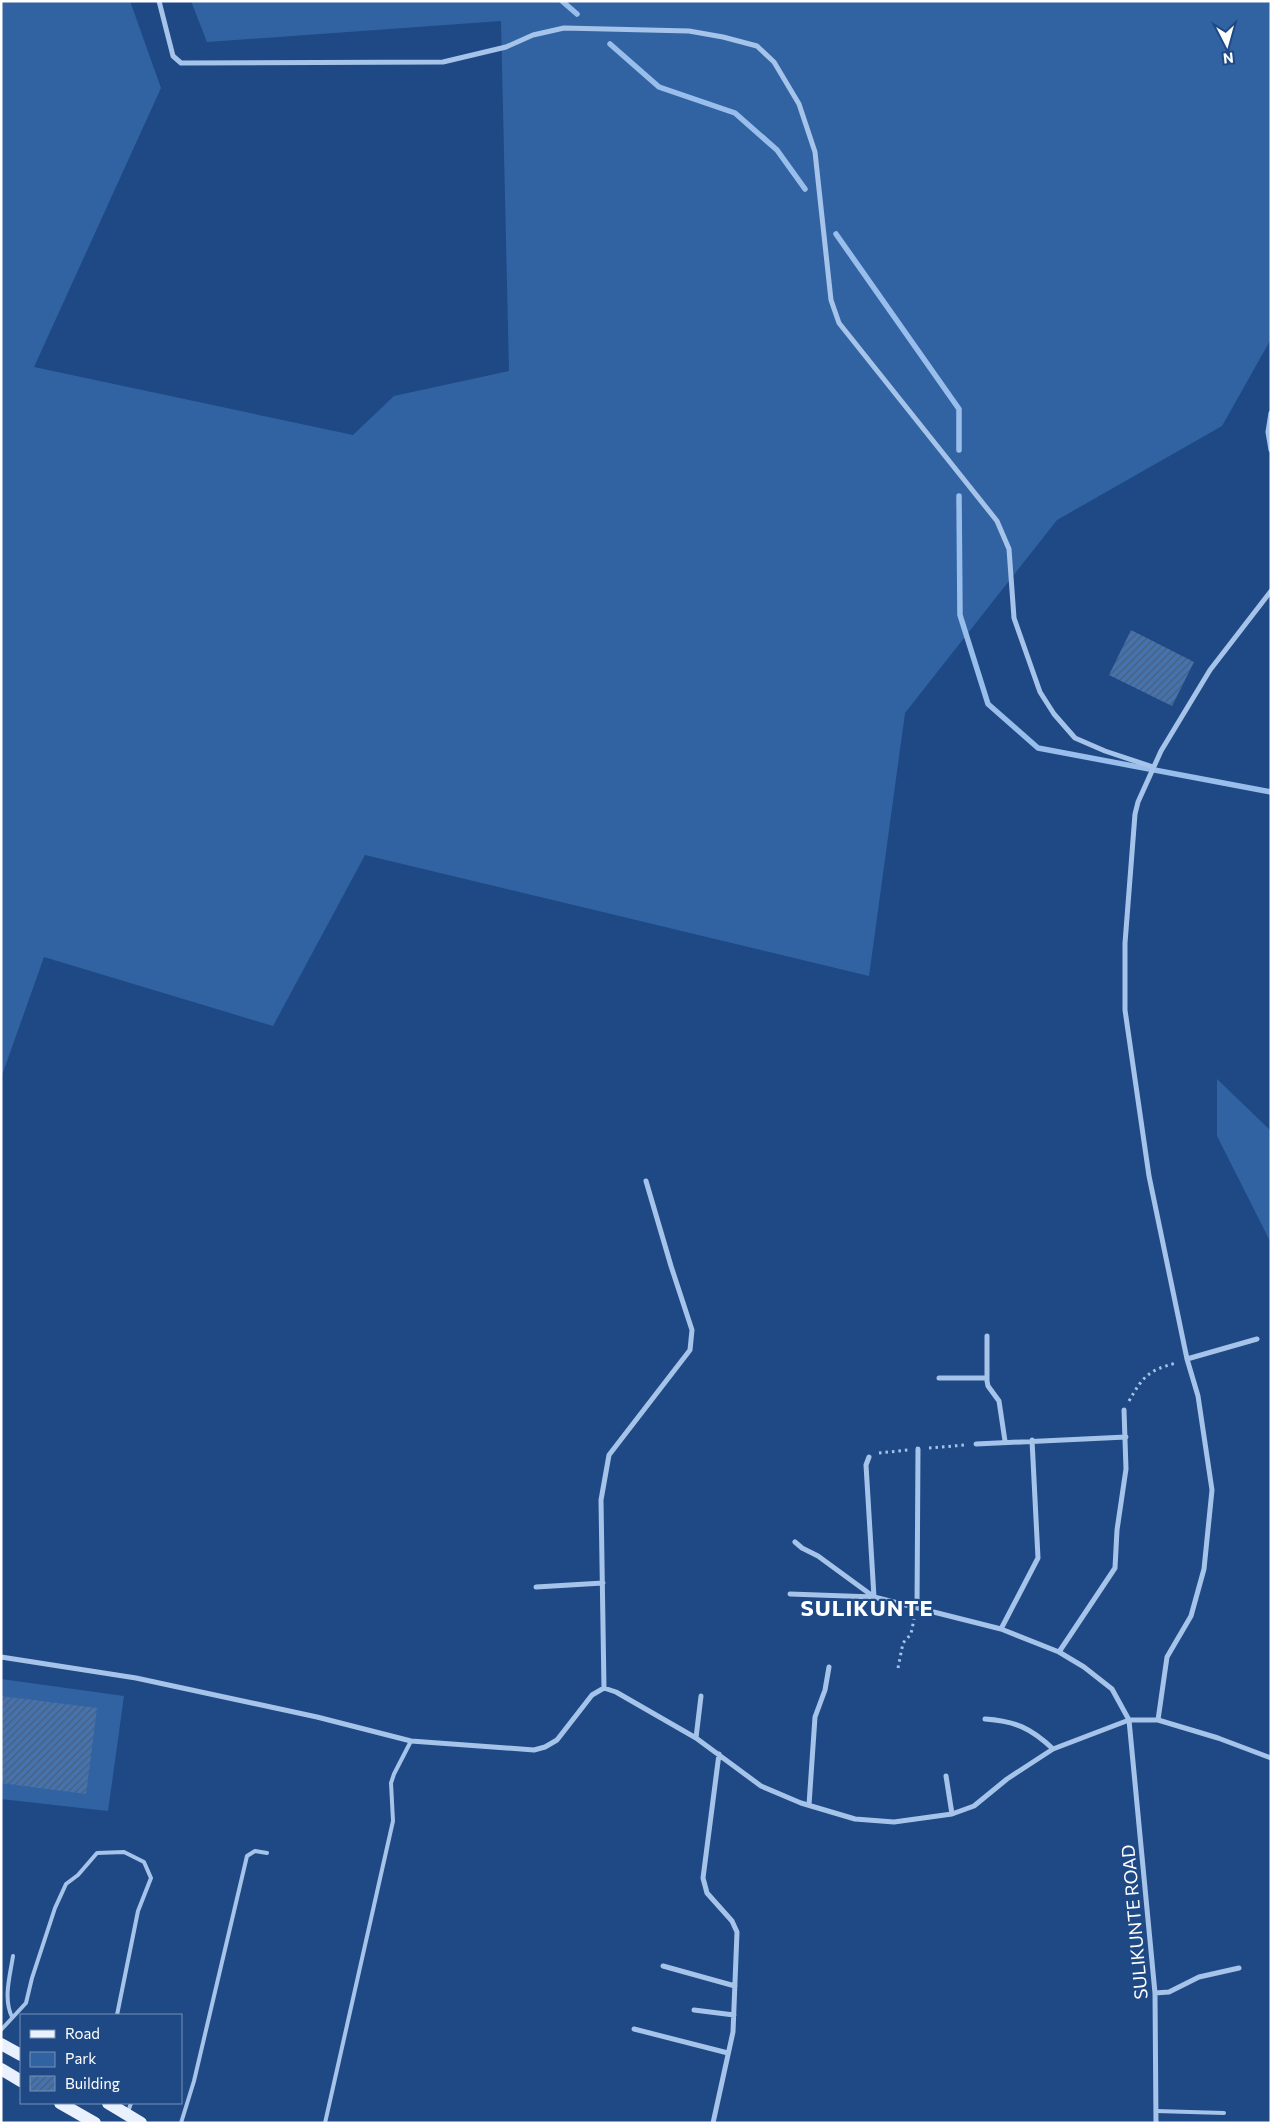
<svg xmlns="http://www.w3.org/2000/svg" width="1272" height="2124" viewBox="0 0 1272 2124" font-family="Commissioner,sans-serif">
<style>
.green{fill:#3163a3}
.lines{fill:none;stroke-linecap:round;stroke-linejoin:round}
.stream{stroke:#99beec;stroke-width:5.5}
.building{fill:url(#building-hatch)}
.path{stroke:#a6c4ea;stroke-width:3;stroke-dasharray:2.5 4;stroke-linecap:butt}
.lane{stroke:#a6c4ea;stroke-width:4}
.street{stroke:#a6c4ea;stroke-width:5}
.primary{stroke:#eaf1fe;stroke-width:12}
.labels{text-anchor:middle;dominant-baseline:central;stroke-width:4.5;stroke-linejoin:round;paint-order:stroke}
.street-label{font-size:18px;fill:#fff;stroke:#1e4985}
.district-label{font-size:22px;font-weight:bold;letter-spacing:1px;fill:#fff;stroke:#1e4985}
</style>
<defs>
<pattern id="building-hatch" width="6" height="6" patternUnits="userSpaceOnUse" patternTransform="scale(1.25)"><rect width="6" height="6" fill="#4673ae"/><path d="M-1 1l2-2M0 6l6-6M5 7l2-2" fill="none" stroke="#495e78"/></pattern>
</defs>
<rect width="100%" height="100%" fill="#1e4985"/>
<path class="green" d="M1 1H130L161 88 34 367 353 435 394 396 509 371 501 21 207 42 191 1H1271V339L1222 426 1057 520 905 713 869 976 365 855 273 1026 44 957 1 1078Z
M1217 1079 1271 1131V1243L1217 1136Z
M1 1679 124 1696 108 1811 1 1799Z"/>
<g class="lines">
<path class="stream" d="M562 1 577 14
M610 44 659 87 735 113 777 150 805 189
M836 234 959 409V450
M959 496 960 615 988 704 1038 748 1271 792"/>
</g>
<path class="building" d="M1131 630 1194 662 1172 706 1109 675Z
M1 1696 97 1708 86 1794 1 1783Z"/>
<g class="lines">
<path class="path" d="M1129 1401C1143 1376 1149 1370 1176 1363
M929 1448 965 1445
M879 1453 908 1450
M898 1668 903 1643 911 1634 914 1619"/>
<path class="lane" d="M12 2017C3 1998 10 1976 13 1956
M1 2030 26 2003 32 1978 55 1908 66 1884 78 1875 97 1853 124 1852 144 1862 151 1878 138 1911 117 2015
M1156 2111 1224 2113
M128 2112 131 2103
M181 2123 194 2081 247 1856 255 1851 267 1853
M325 2123 393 1821 391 1783 394 1774 411 1741"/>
<path class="street" d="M159 1 173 56 181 63 443 62 506 47 533 35 564 28 689 31 723 37 757 46 774 62 799 104 815 152 831 300 839 323 997 521 1009 549 1014 618 1040 692 1054 714 1075 738 1105 751 1153 767
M1271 413 1268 432 1271 450
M987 1336V1381L988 1386 999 1401 1005 1441
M1187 1359 1257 1339
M939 1378H987
M976 1444 1126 1437
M795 1542 802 1548 818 1556 874 1597 1001 1629 1059 1652 1084 1667 1112 1689 1129 1720 1155 1993 1156 2123
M536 1587 603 1583
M790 1594 874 1597 866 1465 869 1457
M917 1608 918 1449
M1001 1629 1038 1558 1032 1440
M1059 1652 1115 1568 1117 1530 1126 1469 1124 1410
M1 1657 136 1678 317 1717 411 1741 534 1750 545 1747 557 1740 592 1695 604 1688 616 1692 696 1738 761 1786 801 1803 855 1819 894 1822 952 1814 974 1806 1007 1779 1053 1749 1129 1720H1158L1167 1657 1191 1616 1204 1569 1212 1490 1198 1396 1187 1359 1149 1176 1125 1010V943L1135 814 1138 802 1161 751 1210 670 1271 591
M604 1688 601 1500 609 1455 690 1350 692 1330 671 1266 646 1181
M985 1719C1015 1721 1031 1728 1053 1749
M1158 1720 1218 1738 1271 1758
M696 1738 701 1696
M946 1776 952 1814
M809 1805 815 1717 825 1690 829 1667
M663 1966 735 1986
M1155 1993 1169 1992 1199 1977 1239 1968
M694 2010 734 2015
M634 2029 728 2053
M713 2123 733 2032 737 1932 732 1921 707 1893 703 1878 719 1754"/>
<path class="primary" d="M1 2044 21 2055
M1 2069 21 2081
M60 2103 95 2123
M108 2103 141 2123"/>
</g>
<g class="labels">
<g class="street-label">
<text transform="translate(1134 1922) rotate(-95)">SULIKUNTE ROAD</text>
</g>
<g class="district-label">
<text x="867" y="1607">SULIKUNTE</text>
</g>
</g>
<rect width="1272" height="2124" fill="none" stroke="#ffffff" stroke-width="5"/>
<rect x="20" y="2014" width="162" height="90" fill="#1e4985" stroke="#7892b6"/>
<rect x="30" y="2030" width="25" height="8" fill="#eaf1fe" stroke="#7892b6"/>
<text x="65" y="2039" font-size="15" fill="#ffffff">Road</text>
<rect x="30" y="2052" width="25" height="15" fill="#3163a3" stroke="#7892b6"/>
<text x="65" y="2064" font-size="15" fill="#ffffff">Park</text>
<rect x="30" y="2076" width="25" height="15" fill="url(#building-hatch)" stroke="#7892b6"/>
<text x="65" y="2089" font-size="15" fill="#ffffff">Building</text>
<g transform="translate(1227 45) rotate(174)" stroke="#1e4985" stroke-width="4" paint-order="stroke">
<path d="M0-4L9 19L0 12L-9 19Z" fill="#ffffff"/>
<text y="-8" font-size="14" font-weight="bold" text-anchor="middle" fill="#ffffff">N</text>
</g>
</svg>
